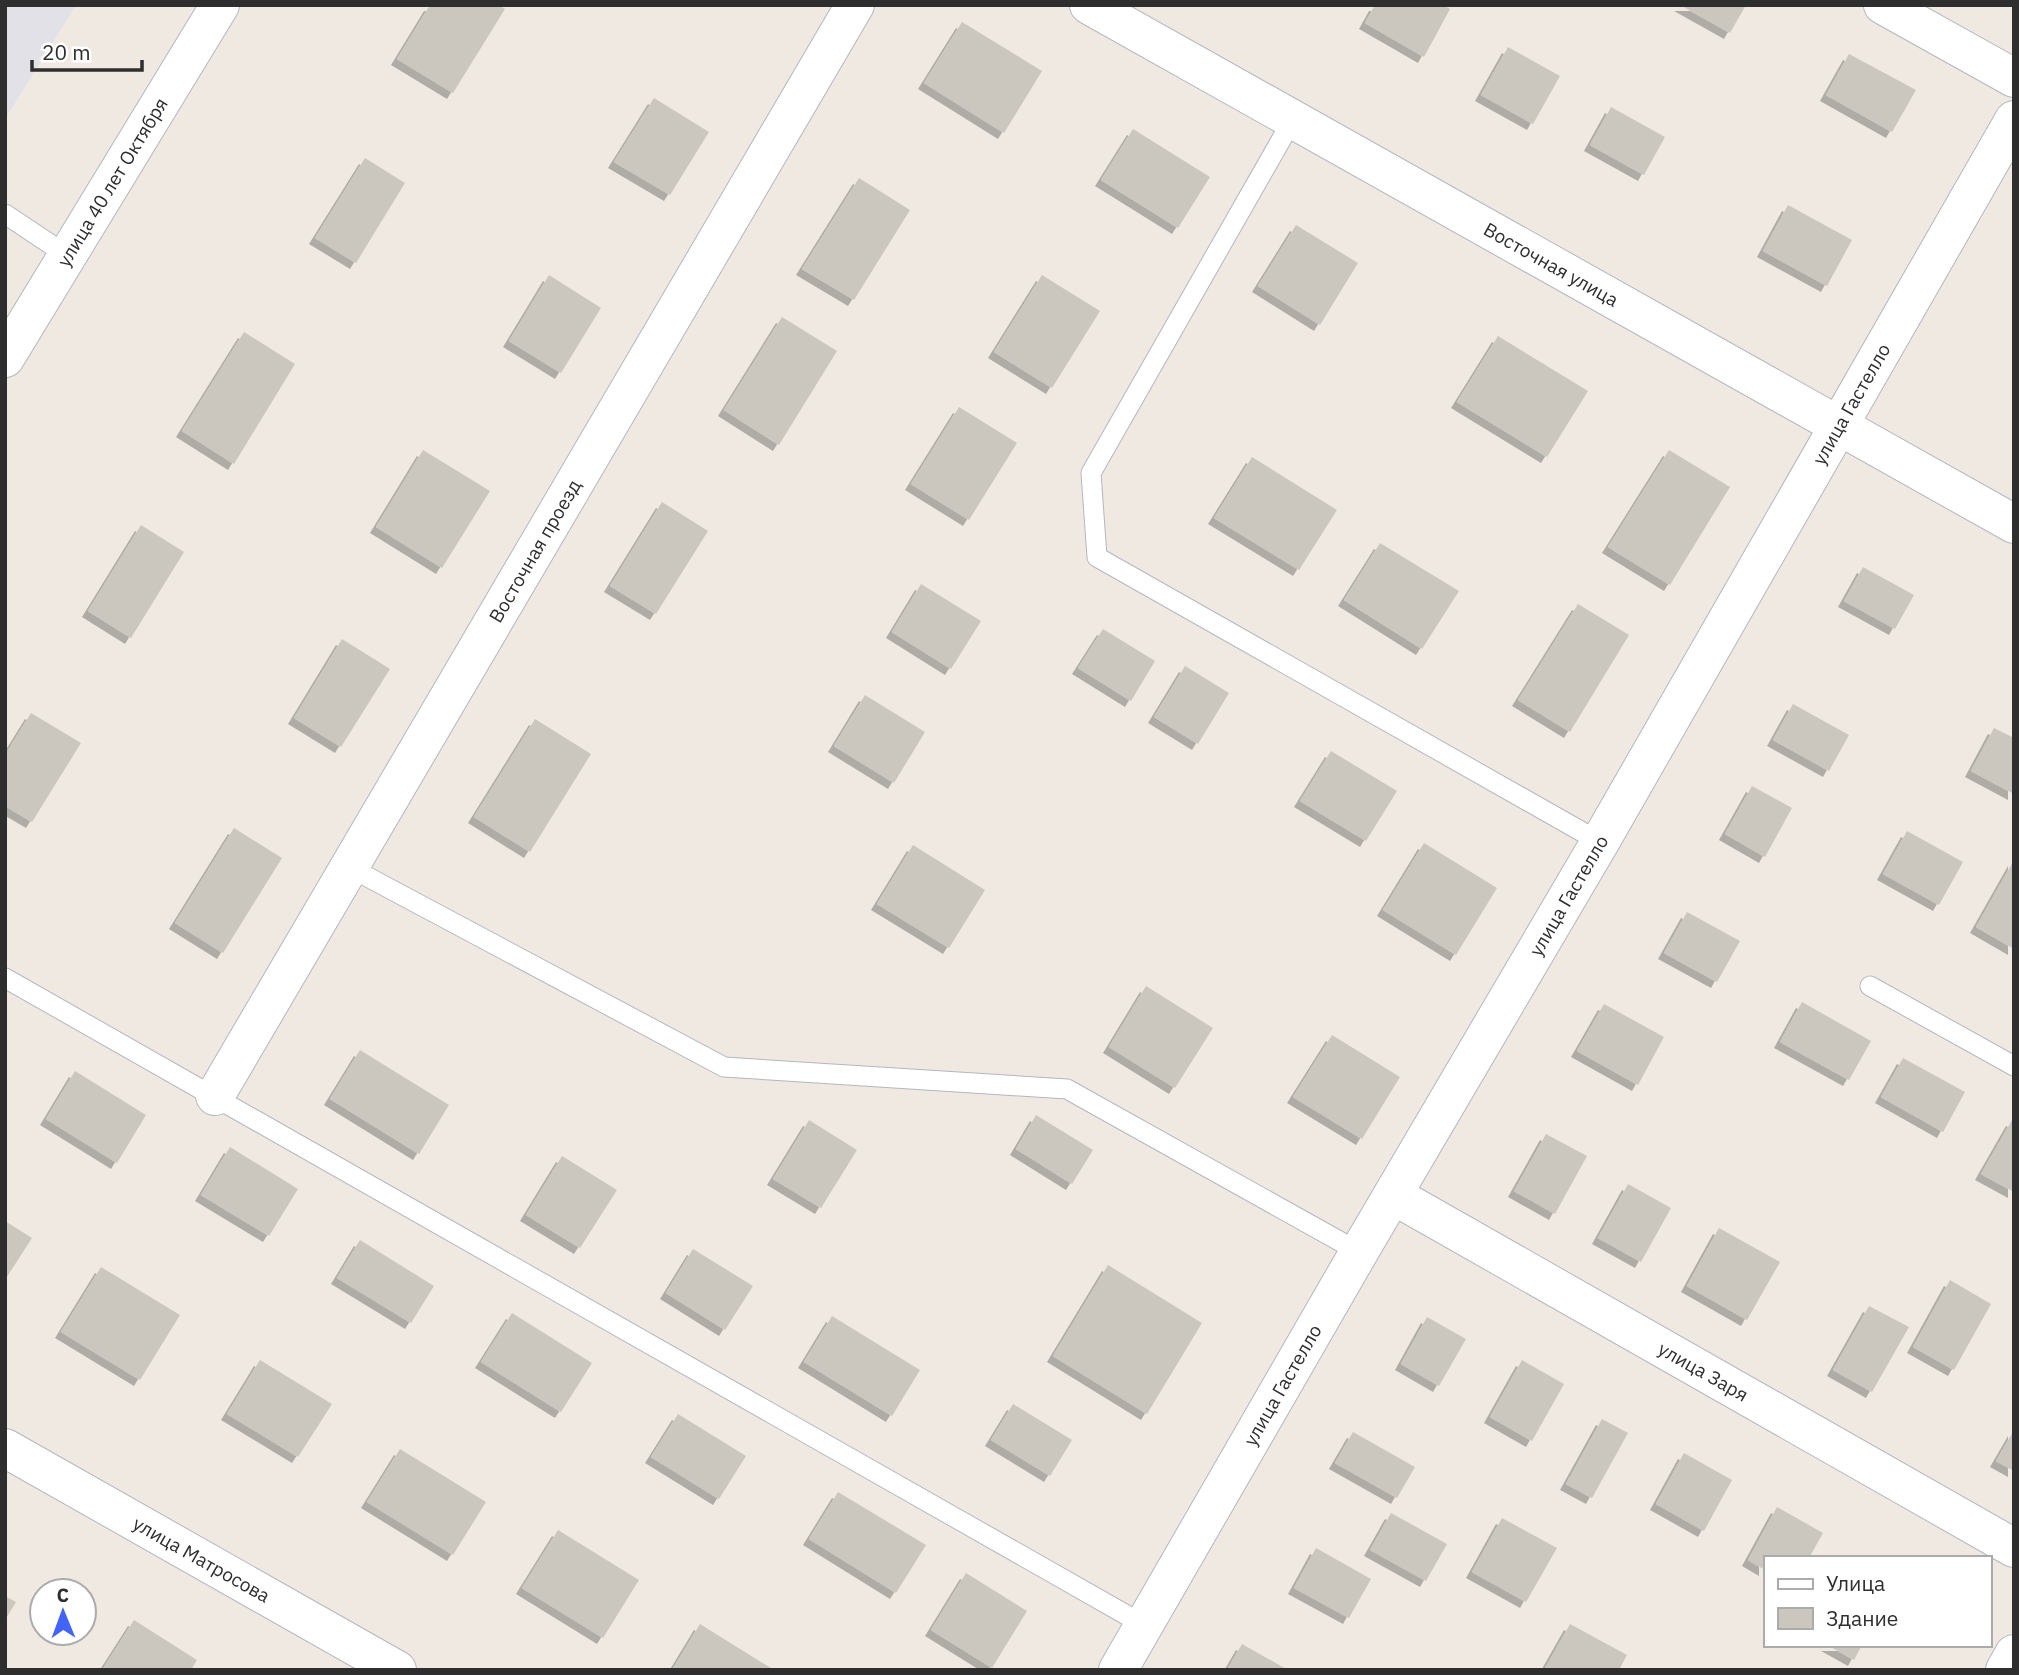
<svg xmlns="http://www.w3.org/2000/svg" width="2019" height="1675" viewBox="0 0 2019 1675" font-family="'IBM Plex Sans',sans-serif">
<style>
.industrial{fill:#e3e1e8}
.building{fill:#cbc7bf;filter:url(#shadow)}
.lines{fill:none;stroke-linecap:round;stroke-linejoin:round}
.lane-casing{stroke:#b4b7c1;stroke-width:21}
.street-casing{stroke:#b4b7c1;stroke-width:40}
.lane{stroke:#fff;stroke-width:19}
.street{stroke:#fff;stroke-width:38}
.labels{text-anchor:middle;dominant-baseline:central;stroke-width:5;stroke-linejoin:round;paint-order:stroke}
.street-label{font-size:19px;fill:#2e2e2e;stroke:#fff}
</style>
<defs>
<filter id="shadow"><feDropShadow dx="-6" dy="6" stdDeviation="0" flood-color="#0004"/></filter>
</defs>
<rect width="100%" height="100%" fill="#efe9e1"/>
<path class="industrial" d="M5 5H76L5 119Z"/>
<path class="building" d="M430 5H498L505 9 453 93 397 59Z
M1375 5H1443L1450 9 1424 57 1365 23Z
M1680 5H1746L1730 33Z
M962 22 1042 71 1004 133 924 83Z
M1508 47 1560 76 1533 124 1481 95Z
M1849 54 1916 90 1892 132 1826 95Z
M654 98 709 132 670 195 614 162Z
M1611 107 1665 137 1644 175 1590 145Z
M1133 129 1210 177 1178 228 1101 180Z
M365 158 405 183 356 263 315 238Z
M859 178 910 210 854 300 802 269Z
M1788 205 1852 240 1827 286 1763 251Z
M1296 225 1358 263 1320 325 1258 286Z
M549 275 601 308 561 373 509 341Z
M1042 275 1100 311 1052 388 994 352Z
M782 317 837 351 779 445 724 410Z
M244 332 295 364 234 464 182 431Z
M1498 336 1588 391 1547 457 1457 402Z
M959 407 1017 443 969 520 911 484Z
M423 450 490 491 442 568 376 527Z
M1669 450 1730 487 1670 585 1608 547Z
M1252 457 1337 510 1299 570 1214 518Z
M662 502 708 531 656 614 610 586Z
M141 525 184 552 131 638 88 611Z
M1380 543 1459 591 1422 649 1344 600Z
M1863 567 1914 595 1895 629 1844 601Z
M921 584 981 621 951 669 892 632Z
M1578 604 1629 635 1570 732 1518 700Z
M1103 629 1155 661 1131 701 1078 668Z
M342 639 390 669 341 747 294 718Z
M1185 666 1229 693 1198 744 1154 717Z
M865 695 925 732 894 783 834 746Z
M1793 704 1849 735 1829 771 1773 740Z
M31 713 81 743 32 822 5 806V755Z
M535 719 591 754 530 852 474 817Z
M1994 728 2014 738V794L1971 771Z
M1331 751 1397 791 1366 841 1300 801Z
M1752 786 1792 808 1765 857 1725 834Z
M234 828 282 858 223 953 175 923Z
M1907 831 1963 862 1939 905 1883 874Z
M1424 843 1497 888 1456 955 1383 910Z
M913 845 985 890 949 948 877 904Z
M2014 860V949L1976 927Z
M1687 912 1740 941 1717 982 1664 953Z
M1146 986 1213 1028 1175 1088 1109 1047Z
M1802 1002 1871 1041 1849 1080 1780 1042Z
M1604 1004 1664 1037 1638 1085 1577 1051Z
M1332 1035 1400 1077 1362 1139 1293 1097Z
M360 1050 449 1105 419 1154 330 1099Z
M1903 1058 1965 1092 1943 1132 1881 1097Z
M75 1071 146 1115 117 1163 46 1119Z
M1036 1115 1093 1150 1072 1184 1016 1149Z
M809 1120 857 1150 821 1208 773 1179Z
M2012 1120 2014 1121V1192L1981 1174Z
M1546 1134 1587 1156 1555 1214 1514 1191Z
M230 1147 298 1189 269 1236 201 1195Z
M562 1156 617 1190 580 1248 526 1215Z
M1628 1184 1671 1208 1641 1262 1598 1238Z
M5 1221 32 1238 5 1280Z
M1719 1228 1780 1262 1747 1320 1687 1286Z
M360 1240 434 1286 411 1323 337 1278Z
M693 1249 753 1286 725 1330 666 1293Z
M1108 1265 1202 1323 1147 1414 1053 1356Z
M101 1267 180 1315 140 1380 61 1332Z
M1950 1280 1991 1304 1954 1370 1913 1347Z
M1869 1306 1909 1327 1872 1392 1833 1370Z
M512 1313 592 1363 561 1412 481 1362Z
M832 1316 920 1370 892 1416 804 1362Z
M1427 1317 1466 1339 1439 1386 1401 1364Z
M260 1360 332 1404 298 1457 227 1414Z
M1522 1360 1564 1384 1532 1441 1490 1417Z
M1013 1404 1072 1440 1050 1476 991 1440Z
M678 1414 746 1456 719 1499 651 1457Z
M1602 1419 1628 1433 1592 1498 1566 1484Z
M2014 1430V1471L1996 1461Z
M1353 1432 1415 1467 1397 1498 1335 1463Z
M400 1449 486 1502 453 1555 367 1502Z
M1684 1453 1732 1480 1704 1531 1656 1504Z
M838 1492 926 1545 896 1593 809 1539Z
M1777 1507 1823 1533 1809 1558H1765V1570L1748 1560Z
M1391 1513 1447 1544 1426 1581 1370 1550Z
M1502 1518 1557 1548 1526 1602 1472 1572Z
M558 1530 639 1580 603 1638 522 1588Z
M1316 1548 1371 1579 1349 1618 1294 1588Z
M966 1573 1027 1611 992 1668 931 1630Z
M5 1596 16 1602 5 1620Z
M134 1620 197 1660 191 1670H102Z
M700 1624 774 1670H672Z
M1570 1624 1627 1655 1619 1670H1544Z
M1242 1644 1288 1670H1227Z
M1827 1645H1862L1854 1660Z"/>
<g class="lines">
<defs>
<path id="lane" d="M1293 119 1091 473 1097 557 1600 842
M5 214 68 256
M349 867 724 1067 1067 1089 1359 1252
M5 978 1144 1625
M1870 986 2014 1066"/>
<g id="street">
<path id="s1" d="M1089 5 2014 524"/>
<path d="M1883 5 2014 78"/>
<path id="s2" d="M5 358 220 5"/>
<path id="s3" d="M215 1096 855 5"/>
<path id="s4" d="M1393 1195 2014 1548"/>
<path id="s5" d="M5 1448 397 1670"/>
<path id="s6" d="M1118 1670 1359 1252 1600 842 2014 120"/>
<path d="M2005 1670 2014 1654"/>
</g>
</defs>
<use href="#lane" class="lane-casing"/>
<use href="#street" class="street-casing"/>
<use href="#lane" class="lane"/>
<use href="#street" class="street"/>
</g>
<g class="labels">
<g class="street-label">
<text stroke="none"><textPath href="#s2" startOffset="206">улица 40 лет Октября</textPath></text>
<text stroke="none"><textPath href="#s1" startOffset="530">Восточная улица</textPath></text>
<text stroke="none"><textPath href="#s6" startOffset="1463">улица Гастелло</textPath></text>
<text stroke="none"><textPath href="#s3" startOffset="632">Восточная проезд</textPath></text>
<text stroke="none"><textPath href="#s6" startOffset="896">улица Гастелло</textPath></text>
<text stroke="none"><textPath href="#s4" startOffset="357">улица Заря</textPath></text>
<text stroke="none"><textPath href="#s6" startOffset="329">улица Гастелло</textPath></text>
<text stroke="none"><textPath href="#s5" startOffset="226">улица Матросова</textPath></text>
</g>
</g>
<rect width="2019" height="1675" fill="none" stroke="#2e2e2e" stroke-width="14"/>
<rect x="1764" y="1556" width="228" height="91" fill="#ffffff" stroke="#ababab" stroke-width="2"/>
<rect x="1778" y="1579" width="35" height="10" fill="#ffffff" stroke="#ababab" stroke-width="2"/>
<text x="1826" y="1591" font-size="21" fill="#2e2e2e">Улица</text>
<rect x="1778" y="1608" width="35" height="21" fill="#cbc7bf" stroke="#ababab" stroke-width="2"/>
<text x="1826" y="1626" font-size="21" fill="#2e2e2e">Здание</text>
<g transform="translate(63 1612) rotate(359)"><circle r="33" fill="#ffffff" stroke="#ababab" stroke-width="2"/>
<path d="M0-5L12 26L0 18L-12 26Z" fill="#4264fb"/>
<text y="-10" font-size="19" font-weight="bold" text-anchor="middle" fill="#2e2e2e">С</text>
</g>
<path d="M32 60v10h110v-10" fill="none" stroke="#2e2e2e" stroke-width="3.5"/>
<text x="42" y="60" font-size="21" fill="#2e2e2e" stroke="#ffffff" stroke-width="5" paint-order="stroke">20 m</text>
</svg>
